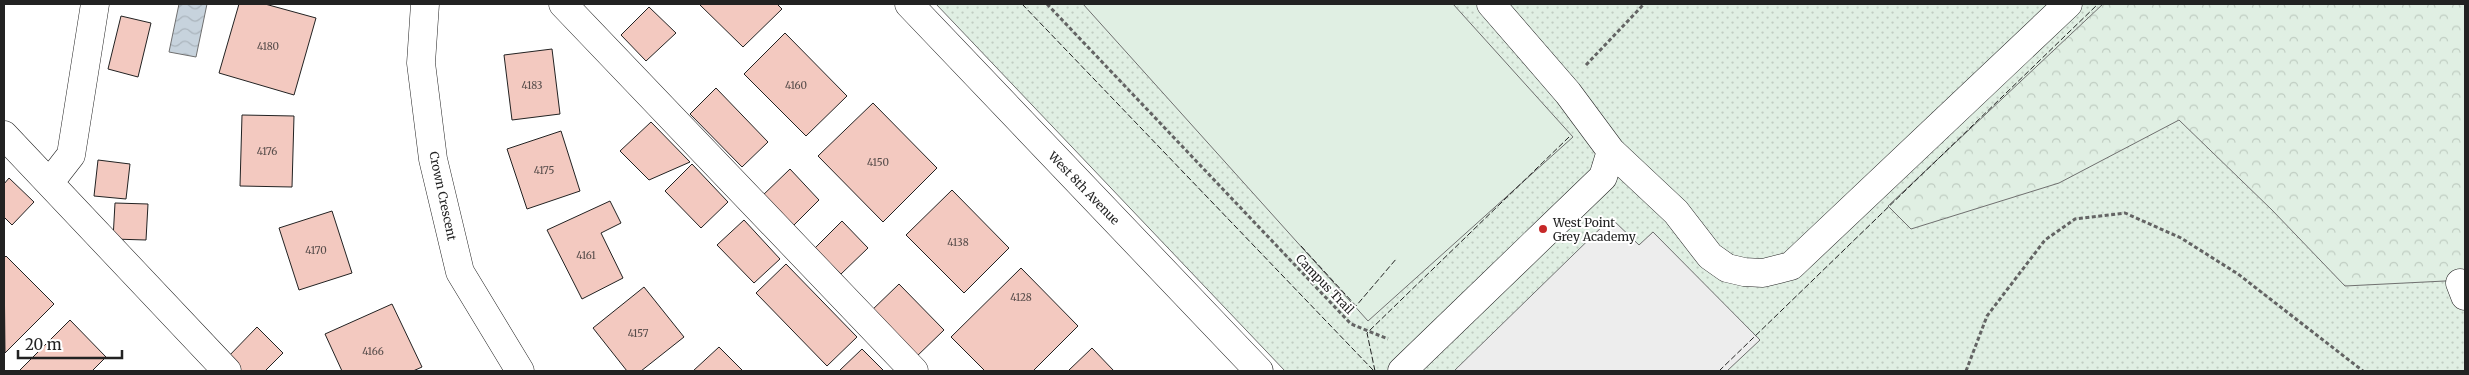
<svg xmlns="http://www.w3.org/2000/svg" width="2469" height="375" viewBox="0 0 2469 375" font-family="Merriweather,serif">
<style>
.grass{fill:url(#grass-dots);stroke:#6f6f6f}
.forest{fill:url(#forest-crowns);stroke:#6f6f6f}
.pitch{fill:#e0efe3;stroke:#6f6f6f}
.parking{fill:#ededed;stroke:#6f6f6f}
.water{fill:url(#water-waves);stroke:#6f6f6f}
.building{fill:#f3c9c0;stroke:#222}
.lines{fill:none;stroke-linecap:round;stroke-linejoin:round}
.minor-casing{stroke:#222;stroke-width:29}
.path{stroke:#646464;stroke-width:3;stroke-dasharray:4 2.5;stroke-linecap:butt}
.minor{stroke:#fff;stroke-width:28}
.fence{stroke:#222;stroke-width:1;stroke-dasharray:6 2.5;stroke-linecap:butt}
.poi-dot{fill:#c62828;stroke:#fff;stroke-width:2}
.labels{text-anchor:middle;dominant-baseline:central;stroke-width:4;stroke-linejoin:round;paint-order:stroke}
.number-label{font-size:10px;fill:#564c4a}
.street-label{font-size:12px;fill:#222;stroke:#fff}
.poi-label{font-size:12px;fill:#222;stroke:#fff;text-anchor:start}
</style>
<defs>
<pattern id="grass-dots" width="8" height="8" patternUnits="userSpaceOnUse" patternTransform="scale(1.25)"><rect width="8" height="8" fill="#e0efe3"/><path d="M2 2h.1M6 6h.1" fill="none" stroke="#c0cdc2" stroke-width="1.8" stroke-linecap="round"/></pattern>
<pattern id="forest-crowns" width="20" height="18" patternUnits="userSpaceOnUse" patternTransform="scale(1.25)"><rect width="20" height="18" fill="#e0efe3"/><path d="M2 6a3 3 0 1 1 6 0M12 15a3 3 0 1 1 6 0" fill="none" stroke="#c0cdc2"/></pattern>
<pattern id="water-waves" width="16" height="10" patternUnits="userSpaceOnUse" patternTransform="scale(1.25)"><rect width="16" height="10" fill="#c7d3dd"/><path d="M0 5q4-4 8 0t8 0" fill="none" stroke="#abb5bd"/></pattern>
</defs>
<rect width="100%" height="100%" fill="#fff"/>
<path class="grass" d="M936 4H2465V371H1285Z"/>
<path class="forest" d="M2103 4H2465V280L2345 286 2272 210 2179 120 2059 183 1911 229 1888 206Z"/>
<path class="pitch" d="M1083 4H1453L1573 137 1368 321Z"/>
<path class="parking" d="M1611 218 1639 245 1653 232 1760 340 1727 371H1454Z"/>
<path class="water" d="M179 4H207L196 57 169 52Z"/>
<path class="building" d="M239 4H265L316 18 294 95 219 73Z
M699 4H777L782 9 743 47Z
M649 7 676 33 646 61 621 35Z
M121 16 151 23 138 77 108 69Z
M785 33 847 96 806 136 744 74Z
M552 49 560 114 512 120 504 55Z
M716 88 768 142 742 167 690 114Z
M873 103 937 168 883 222 818 156Z
M242 115 294 116 292 187 240 186Z
M651 122 690 162 649 180 620 151Z
M561 131 580 191 527 209 507 149Z
M98 160 130 164 126 199 94 196Z
M692 164 728 202 701 228 665 191Z
M790 169 819 200 791 228 761 197Z
M9 178 34 202 12 225 4 217V184Z
M952 190 1009 248 964 293 906 235Z
M610 201 621 223 601 233 623 278 582 299 547 230Z
M115 203 148 204 146 240 113 239Z
M332 211 352 273 299 290 279 228Z
M744 220 780 259 754 283 717 245Z
M842 221 868 248 841 274 815 248Z
M6 256 54 304 5 353 4 258Z
M786 264 857 337 827 366 756 293Z
M1021 268 1078 326 1033 371H985L951 337Z
M899 284 944 330 915 358 870 312Z
M644 287 684 337 641 371H627L593 328Z
M392 304 422 367 413 371H342L325 334Z
M70 320 106 357 92 371H19Z
M257 327 283 353 265 371H238L226 359Z
M719 347 743 371H693Z
M1092 348 1114 371H1068Z
M862 349 884 371H839Z"/>
<g class="lines">
<defs>
<path id="minor" d="M425 4 421 63 433 159 460 272 520 371
M563 4 914 371
M909 4 1259 371
M1491 4 1568 93 1611 151 1676 212 1710 256 1727 268 1744 272 1763 273 1791 266 2068 4
M4 135 227 371
M50 182 71 155 95 4
M2460 283 2465 296
M1402 371 1603 177 1611 151"/>
</defs>
<use href="#minor" class="minor-casing"/>
<path class="path" d="M1047 4 1351 324 1388 339
M1586 65 1644 4
M1966 371 1987 316 2045 240 2075 219 2125 213 2181 238 2238 274 2363 371"/>
<use href="#minor" class="minor"/>
<path class="fence" d="M1022 4 1374 371
M1301 246 1356 306 1397 258
M1375 371 1367 333 1569 137
M1719 371 2098 4"/>
</g>
<circle class="poi-dot" cx="1543" cy="229" r="5"/>
<g class="labels">
<g class="number-label">
<text x="268" y="46">4180</text>
<text x="532" y="85">4183</text>
<text x="796" y="85">4160</text>
<text x="267" y="151">4176</text>
<text x="878" y="162">4150</text>
<text x="544" y="170">4175</text>
<text x="958" y="242">4138</text>
<text x="316" y="250">4170</text>
<text x="586" y="255">4161</text>
<text x="1021" y="297">4128</text>
<text x="638" y="333">4157</text>
<text x="373" y="351">4166</text>
</g>
<g class="street-label">
<text transform="translate(1084 188) rotate(46)">West 8th Avenue</text>
<text transform="translate(443 196) rotate(78)">Crown Crescent</text>
<text transform="translate(1325 284) rotate(46)">Campus Trail</text>
</g>
<g class="poi-label">
<text x="1553" y="222">West Point<tspan x="1553" dy="14">Grey Academy</tspan></text>
</g>
</g>
<rect width="2469" height="375" fill="none" stroke="#222222" stroke-width="10"/>
<path d="M18 350v8h104v-8" fill="none" stroke="#222222" stroke-width="2.5"/>
<text x="25" y="350" font-size="15" fill="#222222" stroke="#ffffff" stroke-width="4" paint-order="stroke">20 m</text>
</svg>
